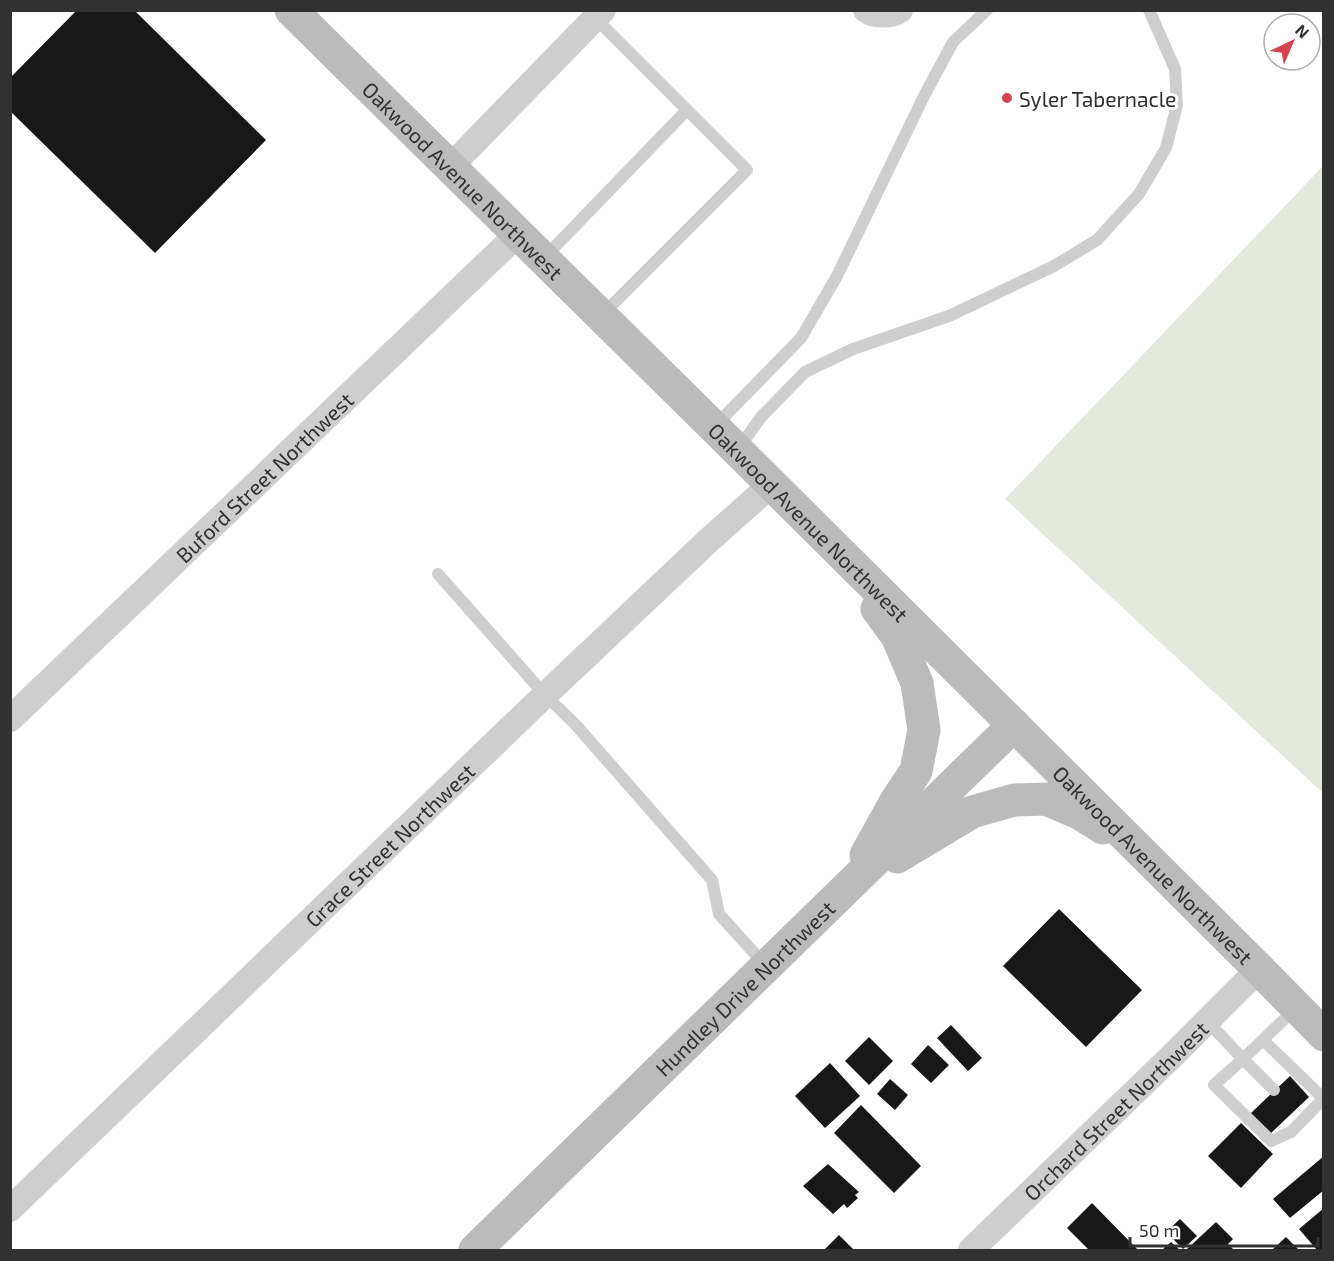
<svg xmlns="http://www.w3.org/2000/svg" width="1334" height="1261" viewBox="0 0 1334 1261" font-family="'Exo 2',sans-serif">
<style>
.green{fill:#e3e9dd}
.building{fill:#181818}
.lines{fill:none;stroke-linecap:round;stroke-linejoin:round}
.lane{stroke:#cecece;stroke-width:12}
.street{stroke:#cecece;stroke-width:26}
.secondary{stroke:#bbb;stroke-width:33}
.poi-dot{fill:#d54550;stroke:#fff;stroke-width:2}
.labels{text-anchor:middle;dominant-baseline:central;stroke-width:6;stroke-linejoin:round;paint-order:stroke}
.poi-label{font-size:21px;fill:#313131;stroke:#fff;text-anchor:start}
.street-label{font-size:21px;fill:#313131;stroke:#fff}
</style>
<rect width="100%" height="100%" fill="#fff"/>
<path class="green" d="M1323 166V793L1005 499Z"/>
<path class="building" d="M77 10H134L266 140 155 253 10 111V78Z
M1059 909 1142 990 1086 1047 1003 966Z
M951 1025 982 1058 968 1071 937 1038Z
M869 1037 893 1061 869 1085 845 1061Z
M928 1045 949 1065 931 1083 911 1064Z
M830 1063 860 1096 825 1128 795 1096Z
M1290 1076 1309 1097 1270 1134 1250 1114Z
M890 1079 908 1095 895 1110 877 1094Z
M861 1105 921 1166 894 1193 834 1133Z
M1241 1123 1273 1154 1241 1188 1208 1156Z
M1324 1156V1190L1290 1218 1273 1199Z
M828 1164 859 1192 855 1195 858 1198 847 1208 844 1204 833 1214 803 1186Z
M1092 1203 1138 1250H1089L1067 1228Z
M1324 1208V1250H1317L1299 1229Z
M1180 1219 1197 1236 1183 1249 1166 1232Z
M1216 1222 1233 1239 1228 1244 1234 1250H1186Z
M839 1235 854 1250H824Z
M1286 1237 1299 1250H1272Z
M1171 1242 1180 1250H1162Z"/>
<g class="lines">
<path class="lane" d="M595 18 747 170 603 314
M544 258 687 110
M715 426 801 338 837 276 924 96 953 42 987 10
M739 448 761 417 805 372 853 349 949 316 1054 266 1097 240 1139 194 1166 148 1177 105 1175 69 1149 10
M438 574 545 695 575 724 712 880 719 914 765 965
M1207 1021 1243 1059 1214 1085 1271 1141 1291 1132 1324 1098
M1263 1040 1323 1098
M1274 1090 1243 1059 1296 1008"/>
<g class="street">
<path d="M866 10C874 16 892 16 900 10"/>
<path d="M450 167 603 10"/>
<path id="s1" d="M10 719 518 234"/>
<path id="s2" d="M10 1209 545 695 709 540 772 484"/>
<path id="s3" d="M971 1250 1172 1056 1259 969"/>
</g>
<g class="secondary">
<path id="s4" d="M291 10 725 438 1259 969 1324 1035"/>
<path d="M866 855 896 801 916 771 924 730 917 683 897 636 877 609"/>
<path d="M897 857 972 812 1014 800 1046 799 1079 813 1103 828"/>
<path id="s5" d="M475 1250 1014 725"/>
</g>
</g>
<circle class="poi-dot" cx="1007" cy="98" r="6"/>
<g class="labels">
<g class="poi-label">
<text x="1019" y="98">Syler Tabernacle</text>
</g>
<g class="street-label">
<text stroke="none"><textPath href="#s4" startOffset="242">Oakwood Avenue Northwest</textPath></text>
<text stroke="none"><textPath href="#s1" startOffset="351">Buford Street Northwest</textPath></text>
<text stroke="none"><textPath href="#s4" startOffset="728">Oakwood Avenue Northwest</textPath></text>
<text stroke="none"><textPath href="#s2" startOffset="526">Grace Street Northwest</textPath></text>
<text stroke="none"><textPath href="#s4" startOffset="1214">Oakwood Avenue Northwest</textPath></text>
<text stroke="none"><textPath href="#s5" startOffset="376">Hundley Drive Northwest</textPath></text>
<text stroke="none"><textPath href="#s3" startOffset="201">Orchard Street Northwest</textPath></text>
</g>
</g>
<rect width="1334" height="1261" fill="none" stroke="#313131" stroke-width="24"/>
<g transform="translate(1292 42) rotate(44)"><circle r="28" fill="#ffffff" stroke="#adadad" stroke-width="1.5"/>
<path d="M0-4.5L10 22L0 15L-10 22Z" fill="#d54550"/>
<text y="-9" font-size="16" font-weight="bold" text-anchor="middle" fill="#313131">N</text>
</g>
<path d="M1130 1237v9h188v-9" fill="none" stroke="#313131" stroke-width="3"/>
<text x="1139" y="1237" font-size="18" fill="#313131" stroke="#ffffff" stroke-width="4.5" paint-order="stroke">50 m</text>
</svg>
